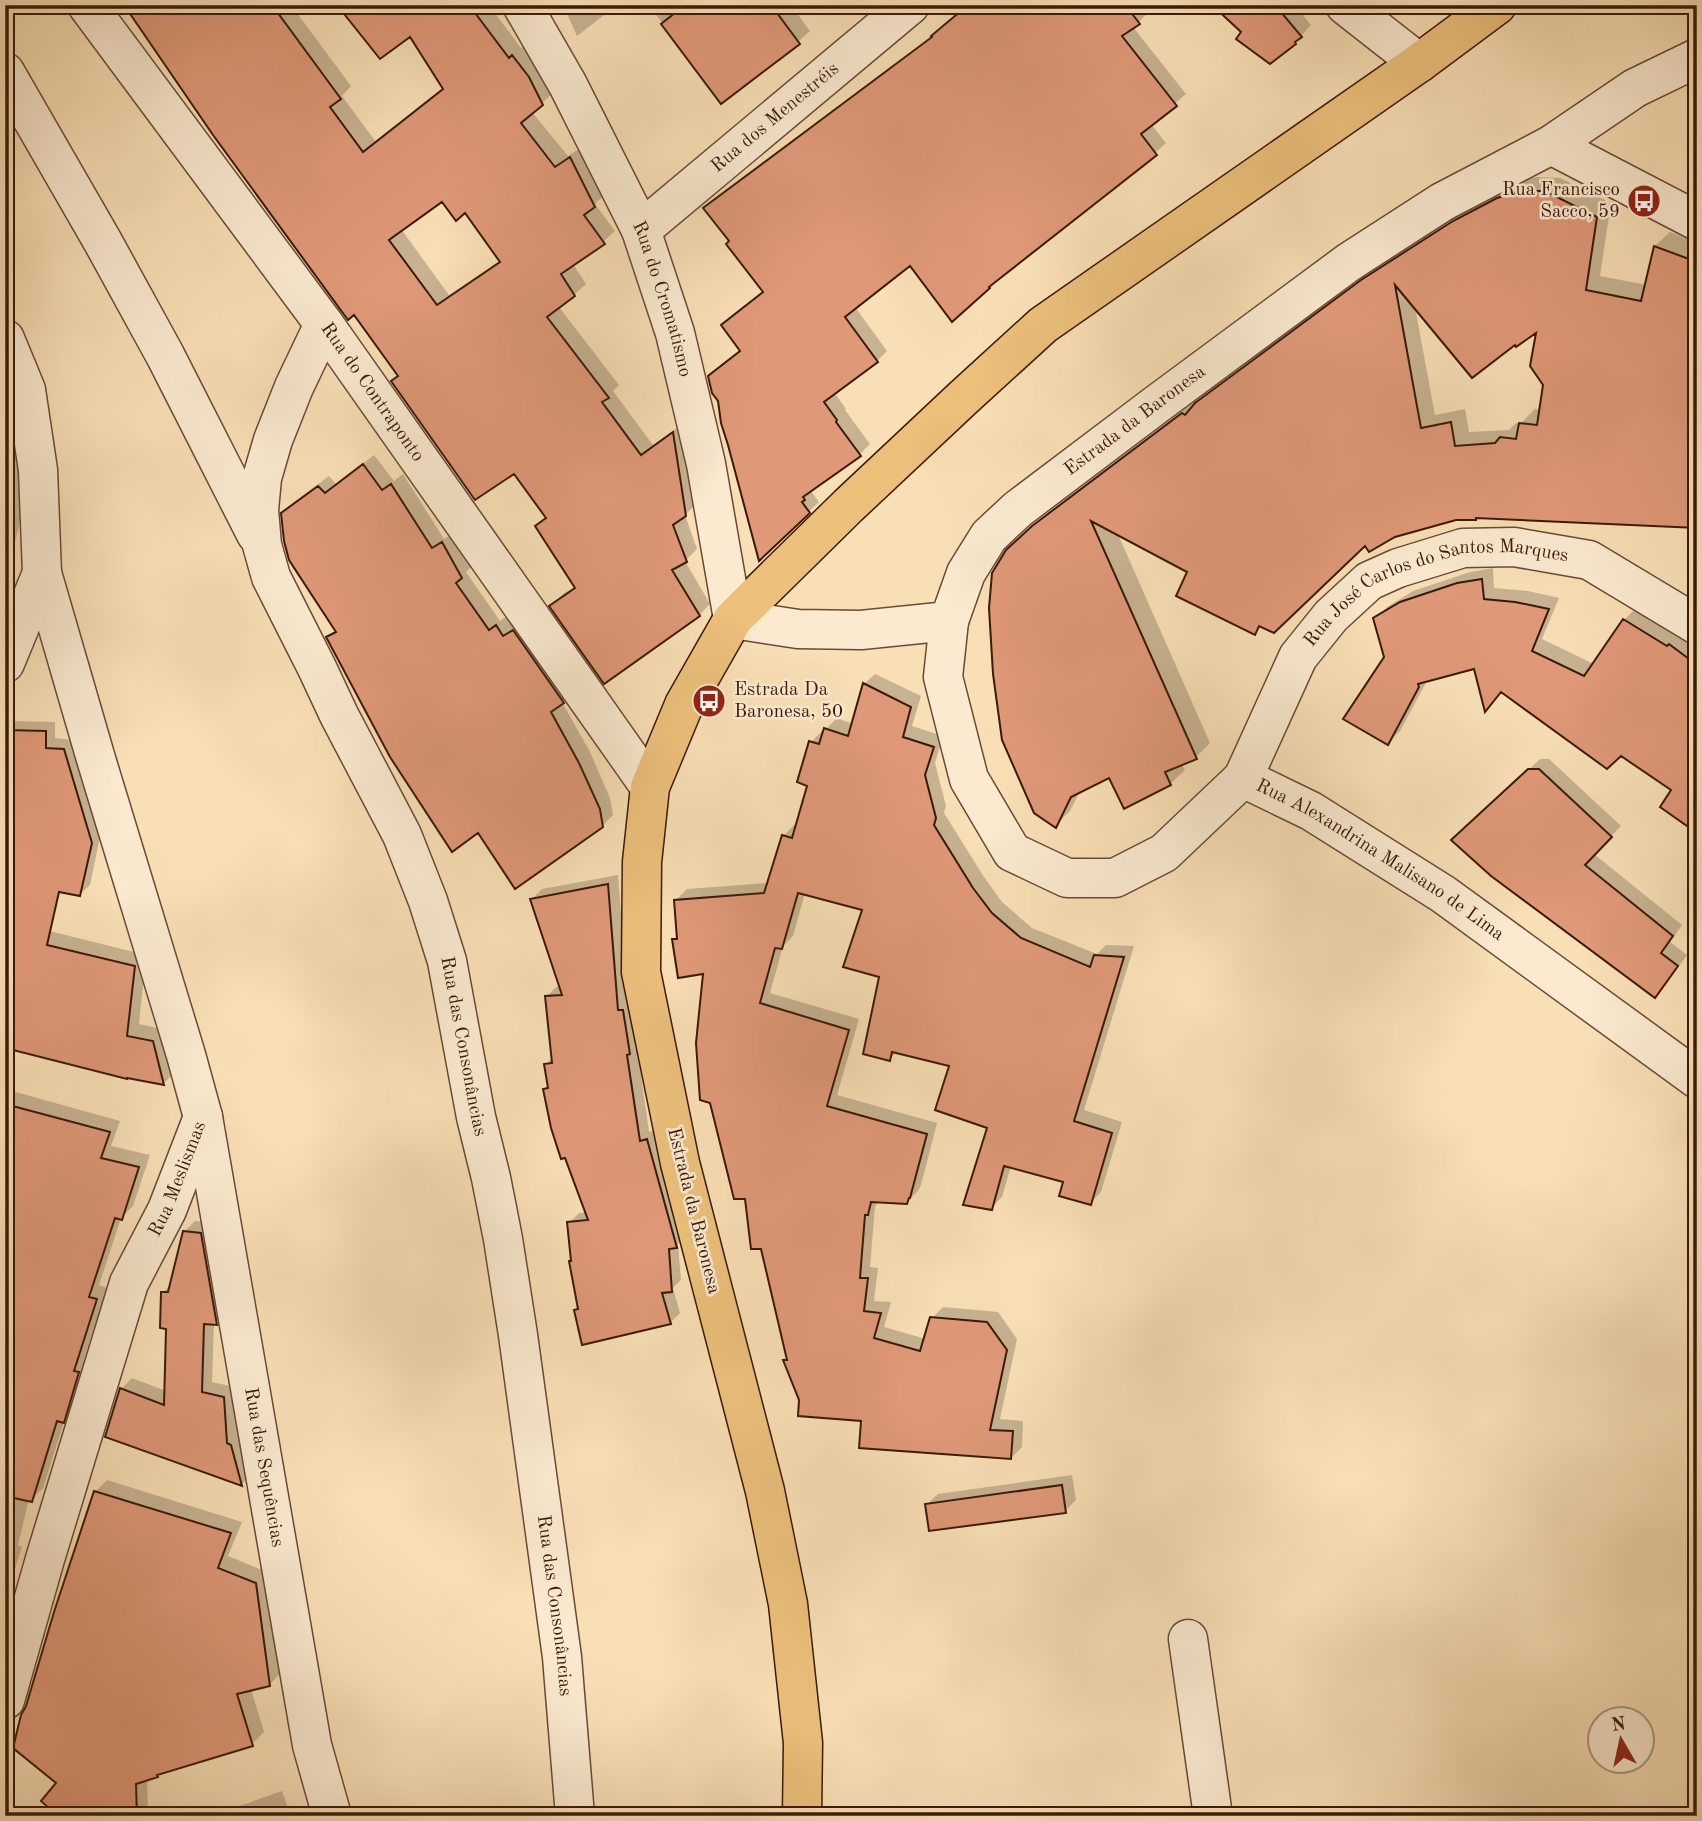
<svg xmlns="http://www.w3.org/2000/svg" width="1702" height="1821" viewBox="0 0 1702 1821" font-family="'Old Standard TT',serif">
<style>
.shadow{fill:#0003;fill-rule:evenodd}
.building{fill:#df9878;stroke:#3b190a;stroke-width:2;fill-rule:evenodd}
.lines{fill:none;stroke-linecap:round;stroke-linejoin:round}
.minor-casing{stroke:#6a4a35;stroke-width:41}
.major-casing{stroke:#3b190a;stroke-width:41}
.minor{stroke:#fbead0;stroke-width:38}
.major{stroke:#ecc07b;stroke-width:38}
.labels{text-anchor:middle;dominant-baseline:central;stroke-width:5;stroke-linejoin:round;paint-order:stroke}
.street-label{font-size:19px;fill:#3b190a;stroke:#fbead0}
.poi-label{font-size:19px;fill:#3b190a;stroke:#fbead0;text-anchor:end}
</style>
<rect width="100%" height="100%" fill="#f9dfb6"/>
<filter id="stains"><feTurbulence type="fractalNoise" baseFrequency=".00286" numOctaves="4"/><feColorMatrix values="0 0 0 0 .2 0 0 0 0 .09 0 0 0 0 .02 0 0 0 .5 -.17"/></filter>
<radialGradient id="worn" r=".72"><stop offset=".6" stop-color="#630" stop-opacity="0"/><stop offset="1" stop-color="#630" stop-opacity=".3"/></radialGradient>
<path class="shadow" d="M126 5H291L351 86 342 96 376 142 444 87 411 34 339 5H489L521 48 525 45 554 92 532 112 568 156 582 147 605 194 595 204 615 231 603 242 573 264 586 284 574 295 559 307 619 385 613 391 653 445 684 423 697 503 685 515 697 549 685 561 710 604 699 615 551 606 563 594 576 586 538 526 548 516 515 472 400 375ZM442 200 466 211 501 260 449 295 401 229Z
M563 5H617L577 36Z
M649 5H791L810 31 798 42 721 102Z
M969 5H1153L1147 10 1149 12 1133 27 1186 94 1151 124 1166 143 1155 153 910 263 855 307 887 351 877 361 834 392 846 409 845 410 870 444 860 454 813 488 811 491 819 502 760 558 719 400 709 376 720 366 741 350 723 325 733 315 765 290 706 209 716 199 936 33Z
M1223 5H1295L1311 25 1295 43 1244 31Z
M1536 177 1560 178 1611 203 1600 276 1647 285 1655 246 1670 232 1697 243V526L1477 517 1456 519 1365 544 1254 633 1189 571 1117 532 1210 743 1196 757 1182 765 1185 770 1170 784 1110 776 1080 791 1070 811 1056 825 1023 536 1049 512 1197 399 1199 401 1212 389 1378 266 1469 207 1513 184ZM1415 307 1538 329 1545 384 1541 410 1535 409 1520 424 1516 423 1509 430 1469 432 1465 409 1435 415Z
M5 360 28 489 5 583Z
M374 455 394 481 403 474 444 539 453 533 472 566 466 572 500 621 507 616 573 691 562 702 590 752 610 798 613 815 602 826 478 830 328 638 336 629 283 513 294 502 329 476 336 484Z
M1493 568 1494 588 1528 591 1559 598 1542 639 1594 664 1624 620 1636 608 1681 634 1697 646V831L1673 790 1621 753 1502 691 1486 709 1475 666 1428 679 1400 731 1388 743 1385 657 1375 619 1387 607 1413 591 1470 572Z
M875 674 921 696 912 726 943 736 935 763 946 806 944 813 984 877 1002 902 1032 928 1097 954 1106 945 1134 946 1084 1110 1122 1122 1101 1192 1090 1203 1065 1181 1011 1166 1002 1197 991 1208 989 1127 951 1065 897 1052 889 1059 881 976 864 909 805 893 793 936 783 946 770 993 859 1019 837 1095 937 1123 921 1185 918 1191 907 1202H879L875 1206 870 1267 878 1268 874 1301 891 1302 884 1327 926 1339 932 1318 943 1307 998 1312 1017 1339 1000 1419 1023 1421 1022 1447 1011 1458 863 1419 801 1400 785 1361 788 1358 762 1247 746 1198 705 972 673 940 678 935 676 900 687 889 769 883 783 836 794 825 797 826 809 785 811 742 822 731 824 732 826 729 837 718 853 724 864 684Z
M12 721 55 722V738L74 740 101 832 90 885 80 894 61 890 57 894 5 878V728Z
M1540 759H1549L1621 826 1594 854 1682 925 1670 942 1687 955 1665 985 1655 996 1463 830Z
M618 875 628 1001 637 1046 649 1132 656 1130 686 1236 678 1244 681 1280 673 1288 680 1313 670 1323 576 1310 580 1306 569 1223 579 1213 587 1212 545 1089 550 1084 546 1064 553 1057 546 997 556 987 561 986 532 899 542 889Z
M5 920 146 955 139 1024 165 1030 176 1071 164 1083 128 1076Z
M5 1089 120 1121 111 1146 150 1155 133 1206 121 1218 99 1285 107 1288 84 1359 89 1361 75 1409 65 1419 43 1488 31 1500 29 1499 18 1545 22 1547 5 1601Z
M195 1221 211 1223 227 1312 216 1323H214L212 1382 234 1387 237 1433 241 1434 252 1474 242 1484 107 1436 121 1389 132 1378 166 1391 168 1327 163 1293 171 1284 184 1232Z
M1072 1475 1076 1500 1065 1511 927 1504 938 1494Z
M107 1480 242 1522 228 1556 267 1572 281 1673 269 1685 251 1689 264 1732 252 1744 160 1772 157 1775 147 1778 148 1816H57L58 1814 59 1783 28 1707 95 1492Z
M282 1791 291 1816H211Z"/>
<path class="building" d="M124 5H272L341 99 330 107 363 152 443 89 410 37 380 59 337 5H469L509 58 512 55 529 77 543 105 521 123 555 167 570 157 595 207 584 215 605 244 561 274 575 296 547 317 609 398 602 402 641 455 673 432 686 516 673 525 687 562 672 570 700 616 604 684 549 606 575 588 535 526 546 518 514 474 475 500 391 381 398 376 354 315 348 320 213 135ZM442 202 456 221 465 213 500 262 437 305 389 240Z
M685 5H771L800 44 721 104 661 24Z
M968 5H1125L1140 24 1122 36 1177 106 1141 134 1157 155 989 287 990 288 952 322 910 266 845 317 878 362 824 402 837 420 836 422 861 456 803 497 805 500 802 502 810 513 759 561 728 445 721 423 718 401 712 393 708 376 740 351 721 325 763 292 726 244 729 241 703 208 932 37 931 36Z
M1212 5H1275L1302 37 1295 42 1296 44 1270 64 1236 39 1241 32Z
M1520 191H1545L1597 217 1586 290 1641 301 1654 246 1697 262V528L1476 518V520H1456L1395 537 1369 552 1365 546 1274 633 1259 626 1255 635 1176 596 1187 572 1091 521 1197 759 1165 772 1171 785 1124 809 1109 778 1071 797 1056 828 1034 813 1002 740 993 674 989 608 992 573 1006 550 1032 526 1182 413 1185 415 1195 403 1361 280 1453 221 1497 198ZM1395 285 1472 378 1515 345 1516 347 1536 333 1530 366 1543 385 1537 425 1519 423 1516 439 1500 437 1495 443 1455 446 1451 422 1421 428Z
M363 464 382 490 391 484 432 548 442 542 462 578 456 583 489 630 496 625 503 636 513 630 564 703 551 712 579 763 600 809 603 827 515 889 478 833 452 852 390 757 326 637 336 632 289 560 284 541 281 513 318 486 325 493Z
M1482 579 1484 599 1515 602 1549 609 1532 651 1584 676 1623 619 1667 646 1669 644 1697 665V833L1660 807 1671 790 1621 756 1607 769 1501 692 1485 712 1474 669 1418 684 1419 687 1388 745 1343 719 1384 657 1373 618 1400 602 1457 583Z
M863 683 911 707 903 737 934 747 925 775 936 818 934 825 973 888 992 913 1021 938 1090 967 1094 955 1124 957 1074 1121 1112 1133 1091 1205 1059 1196 1063 1182 1004 1166 992 1210 963 1205 987 1128 935 1110 949 1066 892 1052 890 1061 863 1054 879 977 843 967 862 910 798 893 782 949 775 948 760 1003 849 1030 827 1106 927 1134 910 1198H909L907 1204 871 1202 868 1215H865L860 1278H868L864 1311 881 1313 874 1338 920 1351 930 1317 987 1322 1007 1350 990 1430 1013 1431 1011 1459 859 1448 861 1421 798 1416 799 1400 783 1360H787L761 1249H751L745 1199H734L710 1103 700 1100 696 1043 703 974 678 978 672 939H677L674 900 764 893 782 835 792 838 807 786 797 782 809 741 819 744 824 728 848 736Z
M5 730 46 731V748L64 749 92 843 80 896 59 892 47 945 135 966 127 1036 153 1041 164 1085 127 1078V1079L5 1048Z
M1528 769H1539L1612 837 1585 865 1673 936 1661 953 1678 966 1655 998 1491 876 1451 840Z
M608 884 618 1010H623L630 1054 627 1055 640 1141 647 1139 677 1248 669 1249 672 1292 662 1293 671 1324 582 1345 574 1310 578 1309 569 1261H571L567 1222 588 1220 565 1158 561 1159 551 1128 543 1089 548 1088 544 1064 552 1063 545 996 562 995 530 899Z
M5 1104 110 1132 101 1158 139 1167 122 1220 115 1218 89 1297 97 1299 74 1371 79 1372 64 1423 57 1421 32 1502 5 1496Z
M183 1231 201 1233 217 1325 204 1324 202 1392 224 1397 227 1443 231 1445 242 1486 105 1437 120 1388 164 1405 166 1329 160 1328 161 1292H168Z
M1062 1485 1066 1513 929 1531 925 1504Z
M94 1491 231 1533 218 1568 256 1583 270 1686 237 1694 253 1746 157 1775 158 1777 136 1784 137 1816H58L41 1801 56 1783 13 1748 21 1715 26 1706 54 1612Z"/>
<g class="lines">
<defs>
<g id="minor">
<path id="s1" d="M87 5 324 324 650 787"/>
<path id="s2" d="M522 5 568 85 641 230 675 333 706 464 733 619 798 629 861 630 949 621 966 573 989 536 1018 509 1157 404 1349 262 1442 202 1551 145 1635 88 1697 58"/>
<path d="M1345 5 1419 63"/>
<path d="M5 72 103 242 165 355 256 534"/>
<path d="M1551 145 1697 221"/>
<path id="s3" d="M641 230 910 5"/>
<path id="s4" d="M324 324 294 387 273 440 262 478 259 510 262 545 271 577 317 668 339 715 402 835 428 901 447 961 476 1117 491 1178 503 1239 518 1335 562 1657 575 1816"/>
<path id="s5" d="M5 339 26 390 38 470 42 573 96 759 186 1055 203 1117 312 1745 332 1816"/>
<path id="s6" d="M949 621 943 677 969 779 1012 852 1067 878H1115L1164 853 1243 778 1311 811 1443 894 1697 1079"/>
<path d="M5 663 42 573"/>
<path id="s7" d="M1243 778 1298 657 1331 616 1369 581 1398 568 1463 548 1514 547 1589 560 1697 625"/>
<path d="M1188 1639 1213 1816"/>
<path id="s8" d="M5 1700 45 1559 129 1283 167 1210 203 1117"/>
</g>
<path id="major" d="M802 1816 803 1743 788 1604 765 1491 680 1163 641 972 642 862 650 787 684 705 733 619 849 505 963 398 1043 325 1419 63 1497 5"/>
</defs>
<use href="#minor" class="minor-casing"/>
<use href="#major" class="major-casing"/>
<use href="#minor" class="minor"/>
<use href="#major" class="major"/>
</g>
<defs>
<symbol id="bus-disc" viewBox="-11 -11 22 22"><circle r="9.5" fill="#8f2418" stroke="#fbead0"/><path d="M-5-6H5V4H4V6H2V4H-2V6H-4V4H-5ZM-3.5-4V0h7V-4ZM-3.5 1.2v1.5H-2V1.2ZM2 1.2v1.5H3.5V1.2Z" fill="#fff"/></symbol>
</defs>
<g fill-rule="evenodd">
<use href="#bus-disc" x="1625" y="182" width="38" height="38"/>
<use href="#bus-disc" x="690" y="682" width="38" height="38"/>
</g>
<g class="labels">
<g class="street-label">
<text stroke="none"><textPath href="#s3" startOffset="175">Rua dos Menestréis</textPath></text>
<text stroke="none"><textPath href="#s2" startOffset="327">Rua do Cromatismo</textPath></text>
<text stroke="none"><textPath href="#s1" startOffset="481">Rua do Contraponto</textPath></text>
<text stroke="none"><textPath href="#s2" startOffset="1153">Estrada da Baronesa</textPath></text>
<text stroke="none"><textPath href="#s7" startOffset="296">Rua José Carlos do Santos Marques</textPath></text>
<text stroke="none"><textPath href="#s6" startOffset="679">Rua Alexandrina Malisano de Lima</textPath></text>
<text stroke="none"><textPath href="#s4" startOffset="777">Rua das Consonâncias</textPath></text>
<text stroke="none"><textPath href="#s8" startOffset="550">Rua Meslismas</textPath></text>
<text transform="translate(693 1211) rotate(76)">Estrada da Baronesa</text>
<text stroke="none"><textPath href="#s5" startOffset="1162">Rua das Sequências</textPath></text>
<text stroke="none"><textPath href="#s4" startOffset="1344">Rua das Consonâncias</textPath></text>
</g>
<g class="poi-label">
<text x="1620" y="190">Rua Francisco<tspan x="1620" dy="22">Sacco, 59</tspan></text>
<text x="734" y="690" text-anchor="start">Estrada Da<tspan x="734" dy="22">Baronesa, 50</tspan></text>
</g>
</g>
<rect width="1702" height="1821" fill="none" stroke="#f9dfb6" stroke-width="28"/>
<rect x="7" y="7" width="1688" height="1807" fill="none" stroke="#3b190a" stroke-width="3.5"/>
<rect x="14" y="14" width="1674" height="1793" fill="none" stroke="#3b190a" stroke-width="2"/>
<g transform="translate(1621 1740) rotate(351)"><circle r="33" fill="#fbead0" stroke="#ae9681" stroke-width="2"/>
<path d="M0-5L12 26L0 18L-12 26Z" fill="#8f2418"/>
<text y="-10" font-size="19" font-weight="bold" text-anchor="middle" fill="#3b190a">N</text>
</g>
<rect width="100%" height="100%" filter="url(#stains)"/>
<rect width="100%" height="100%" fill="url(#worn)"/>
</svg>
